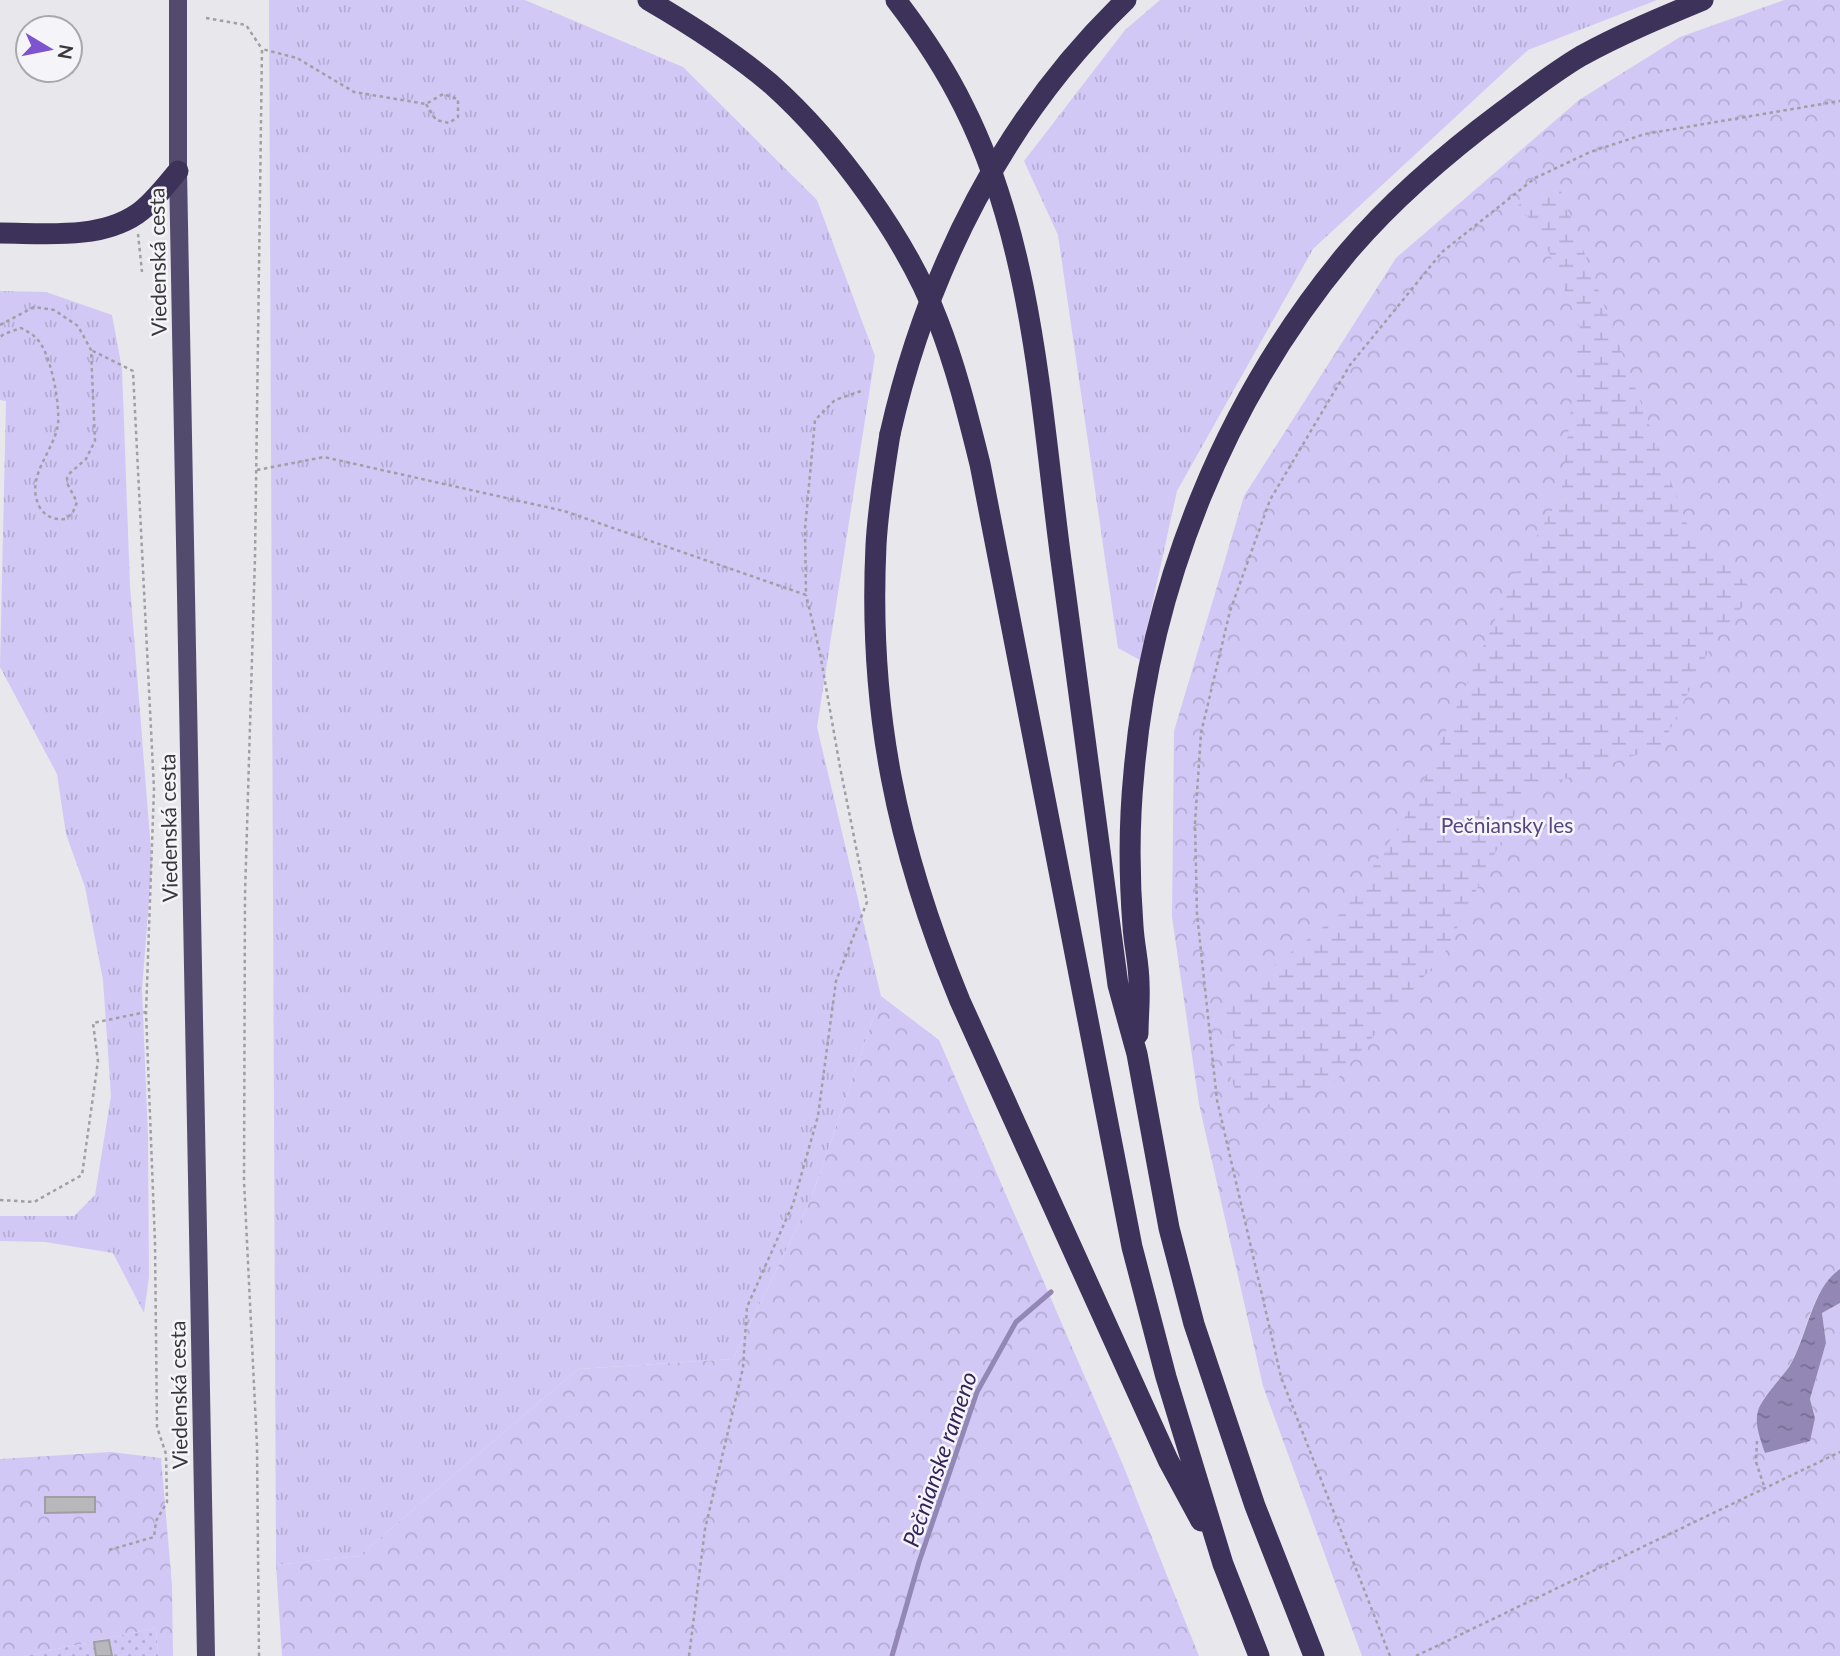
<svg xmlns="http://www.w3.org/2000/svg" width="1840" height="1656" viewBox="0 0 1840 1656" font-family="Lato,sans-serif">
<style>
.grass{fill:url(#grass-tufts)}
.forest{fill:url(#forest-crowns)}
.wetland{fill:url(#wetland-marsh)}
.garden{fill:url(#garden-dots)}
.water{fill:url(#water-ripples)}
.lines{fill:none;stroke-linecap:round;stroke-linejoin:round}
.stream{stroke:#9287b5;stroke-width:5}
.building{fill:#b8b7bb;stroke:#9f9ea2;stroke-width:2}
.path{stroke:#a09fa3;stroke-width:2.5;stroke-dasharray:3.5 3.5;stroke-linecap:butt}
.primary{stroke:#534b6e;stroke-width:18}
.highway{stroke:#3d3259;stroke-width:21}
.highway-bridge{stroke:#3d3259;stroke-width:21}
.labels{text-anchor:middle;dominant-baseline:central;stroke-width:5;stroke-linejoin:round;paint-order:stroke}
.street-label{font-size:21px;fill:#383739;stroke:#f5f4f9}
.park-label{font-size:21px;fill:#564581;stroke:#f5f4f9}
.water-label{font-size:23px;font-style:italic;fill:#34225b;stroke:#f5f4f9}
</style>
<defs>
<pattern id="grass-tufts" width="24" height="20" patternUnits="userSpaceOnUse" patternTransform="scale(1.75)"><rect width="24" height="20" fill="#d2c8f6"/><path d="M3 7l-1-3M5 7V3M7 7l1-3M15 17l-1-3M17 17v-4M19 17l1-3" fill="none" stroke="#b5acd4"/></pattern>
<pattern id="forest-crowns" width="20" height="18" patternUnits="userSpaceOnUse" patternTransform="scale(1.75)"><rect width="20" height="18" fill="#d2c8f6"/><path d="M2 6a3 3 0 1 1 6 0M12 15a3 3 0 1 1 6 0" fill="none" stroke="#b5acd4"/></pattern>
<pattern id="wetland-marsh" width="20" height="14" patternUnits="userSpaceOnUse" patternTransform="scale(1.75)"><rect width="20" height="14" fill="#d2c8f6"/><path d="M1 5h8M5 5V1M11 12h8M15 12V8" fill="none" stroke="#b5acd4"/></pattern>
<pattern id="garden-dots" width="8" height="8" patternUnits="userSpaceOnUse" patternTransform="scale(1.75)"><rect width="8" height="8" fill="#d2c8f6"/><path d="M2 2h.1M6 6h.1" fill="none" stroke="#b5acd4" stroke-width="1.8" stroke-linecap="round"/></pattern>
<pattern id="water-ripples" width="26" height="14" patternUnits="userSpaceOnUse" patternTransform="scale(1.75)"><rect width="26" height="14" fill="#9287b5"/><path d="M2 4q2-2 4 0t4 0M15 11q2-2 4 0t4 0" fill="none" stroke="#786f94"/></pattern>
</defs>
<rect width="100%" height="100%" fill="#e8e7ec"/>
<path class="grass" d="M269 0H525L683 67 817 200 875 356 817 727 881 996 811 1199 733 1359 578 1369 359 1556 276 1565Z
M1160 0H1657L1528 50 1313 249 1177 491 1140 660 1118 648 1058 235 1024 161 1125 30Z
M0 291 46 292 112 315 122 369 130 586 152 863 142 989 148 1137 149 1277 144 1313 113 1253 45 1242 0 1241V1216H74L95 1195 111 1096 103 980 85 887 66 834 57 774 0 667 6 401 0 400Z"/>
<path class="forest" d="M1784 0H1840V1269C1812 1287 1806 1337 1790 1365 1780 1381 1768 1396 1758 1411L1765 1453 1785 1446 1815 1418 1810 1399 1826 1343 1822 1313 1840 1303V1656H1362L1263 1386 1199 1104 1172 917 1174 731 1244 496 1396 258 1579 100 1680 37Z
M881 996 939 1040 1123 1465 1199 1656H282L276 1565 359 1556 578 1369 733 1359 811 1199Z
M111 1452 161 1458 172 1585 173 1656H158L156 1628 24 1656H0V1459Z"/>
<path class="wetland" d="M1557 181 1688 527 1755 592 1714 640 1662 746 1526 792 1445 952 1336 1080 1293 1107 1242 1108 1228 1071 1225 1055 1236 1053 1233 1036 1223 1038 1226 1003 1345 910 1414 803 1518 568 1561 495 1580 328 1539 228 1517 206Z"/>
<path class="garden" d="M156 1628 158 1656H24Z"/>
<path class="water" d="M1840 1269V1303L1822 1313 1826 1343 1810 1399 1815 1418 1810 1441 1765 1453C1761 1441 1754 1424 1758 1411 1760 1401 1782 1377 1789 1367 1807 1338 1812 1287 1840 1269Z"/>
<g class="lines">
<path class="stream" d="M892 1656 919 1562 977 1392 1016 1322 1051 1292"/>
</g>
<path class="building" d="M45 1497H95V1512L45 1513Z
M109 1640 112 1656H96L94 1642Z"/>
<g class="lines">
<path class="path" d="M206 18 246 25 262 49
M138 234 142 272
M0 325 34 307 54 310 78 326 91 350 95 441 86 459 70 473 67 478 68 485 77 502 73 512 66 519C54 520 45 517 39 506 25 476 54 452 58 424 60 404 51 350 35 337 31 333 26 331 21 328L4 334 0 337
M257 470 324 457 564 511 806 595 805 529 815 420 835 400 861 391
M0 1200 34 1202 82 1175 98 1061 93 1023 146 1012 154 789 133 371 91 350
M1757 1441 1756 1462 1765 1489
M109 1550 154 1537 156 1521 167 1502 166 1454 157 1427 155 1243 146 1012
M259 1656 257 1446 244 1181 245 895 255 557 262 49 297 58 354 92 426 104 443 94 458 99V117L449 123 436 120 426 104
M689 1656 705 1529 743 1368 747 1307 793 1204 818 1116 836 981 867 902 840 767 820 653 806 595
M1390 1656 1281 1377 1217 1100 1197 914 1195 823 1201 733 1230 611 1270 500 1350 365 1442 252 1535 178 1590 152 1645 134 1840 101
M1416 1656 1840 1452"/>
<path class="primary" d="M178 0V171L206 1656"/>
<path class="highway" d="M648 0C691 25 733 52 771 84 836 142 907 239 938 321 956 367 968 416 980 464L1132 1247 1166 1377 1223 1564 1259 1656
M896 0C922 34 945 68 964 107 1033 244 1041 409 1061 560 1080 702 1099 843 1118 985L1137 1054 1169 1228 1194 1324 1255 1506 1314 1656
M0 233C43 233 99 240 137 214 153 203 166 185 178 171
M890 434C884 471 878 508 876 545 868 712 897 848 960 1001L1168 1460 1201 1521
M1138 1034C1138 1017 1140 1000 1139 983 1139 964 1134 945 1133 926 1129 875 1129 822 1134 772 1150 584 1226 398 1347 253 1391 201 1448 152 1503 111 1528 92 1554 72 1581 56 1621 34 1662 17 1703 0"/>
<path class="highway-bridge" d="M890 434C927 271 1004 117 1126 0"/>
</g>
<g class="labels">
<g class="street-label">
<text transform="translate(157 262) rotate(-91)">Viedenská cesta</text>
<text transform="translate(168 828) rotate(-91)">Viedenská cesta</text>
<text transform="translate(178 1395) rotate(-91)">Viedenská cesta</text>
</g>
<g class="park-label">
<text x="1507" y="824">Pečniansky les</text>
</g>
<g class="water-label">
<text transform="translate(939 1459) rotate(-71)">Pečnianske rameno</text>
</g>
</g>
<g transform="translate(49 49) rotate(100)"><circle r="33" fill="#f5f4f9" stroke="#a9a8ac" stroke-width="2"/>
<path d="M0-5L12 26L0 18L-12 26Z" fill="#7d54ce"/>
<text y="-10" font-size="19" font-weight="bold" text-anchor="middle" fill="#383739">N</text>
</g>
</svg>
